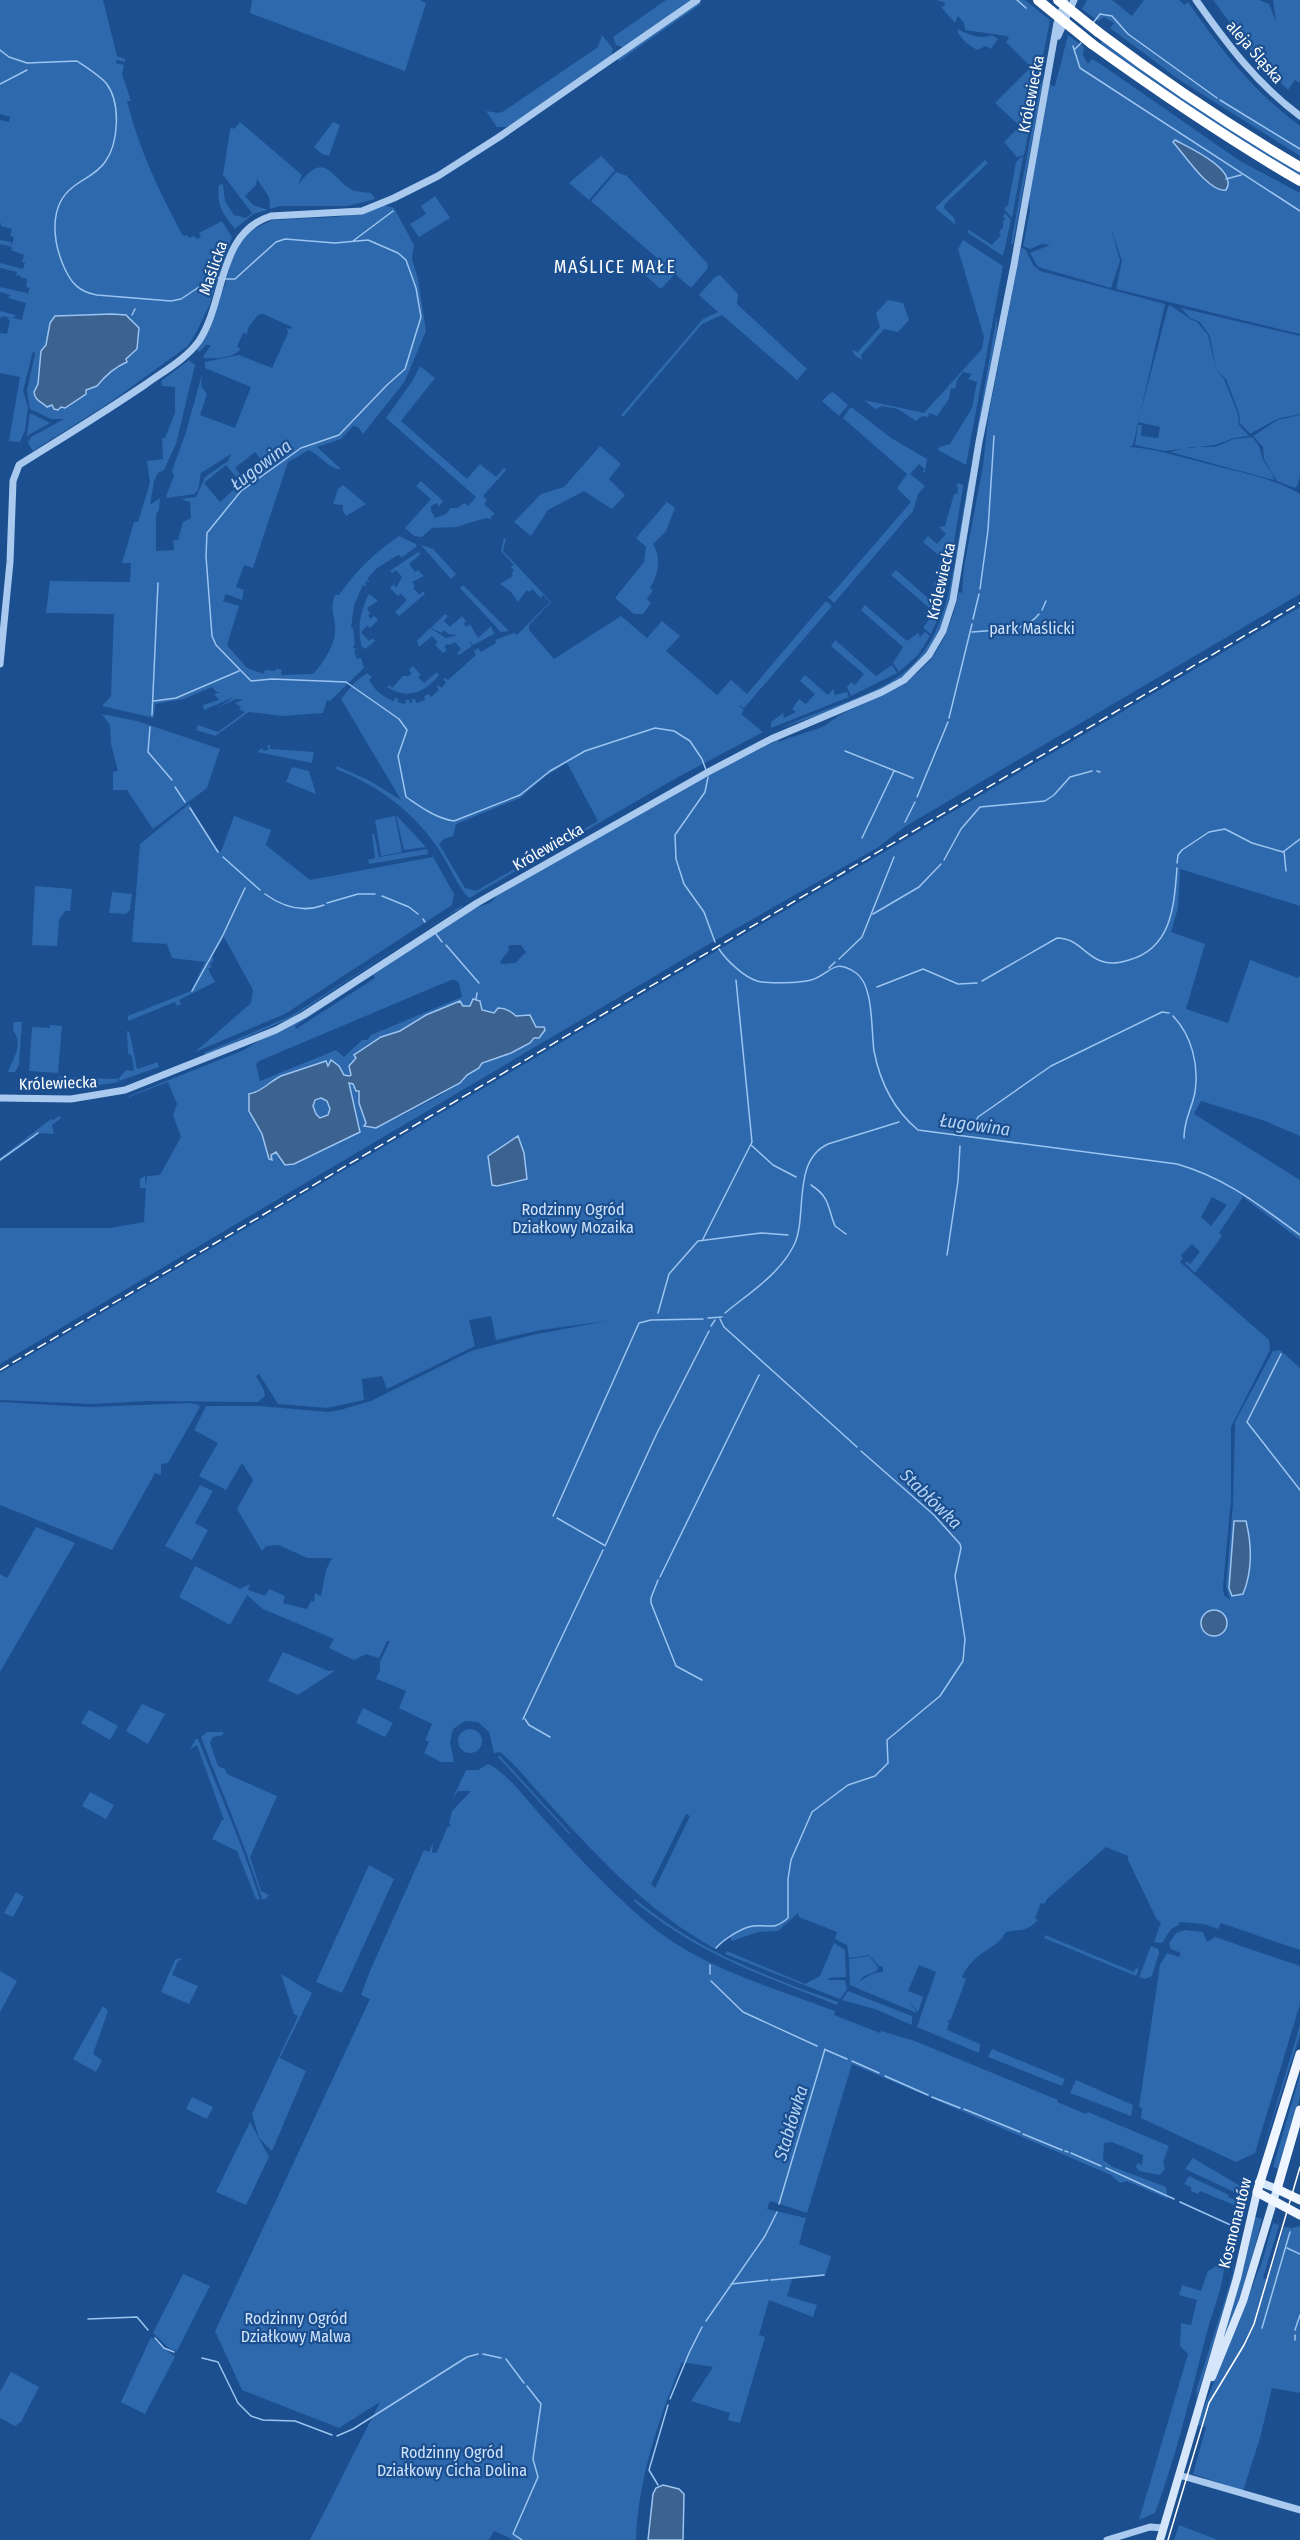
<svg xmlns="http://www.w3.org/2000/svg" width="1300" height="2540" viewBox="0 0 1300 2540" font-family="'Fira Sans Condensed',sans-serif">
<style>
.green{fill:#2e69ad;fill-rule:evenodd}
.water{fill:#3c6290;stroke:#9cc4f0;stroke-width:1.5;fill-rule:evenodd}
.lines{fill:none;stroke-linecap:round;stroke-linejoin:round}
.stream{stroke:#9cc4f0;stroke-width:1.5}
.tertiary{stroke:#a9c9ee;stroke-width:7}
.secondary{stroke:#d6e6fa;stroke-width:8}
.primary{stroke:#f0f6ff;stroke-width:9}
.motorway{stroke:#fff;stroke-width:10}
.tram{stroke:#fff;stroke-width:1.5}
.rail{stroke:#fff;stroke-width:1.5;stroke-dasharray:10 4.5;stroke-linecap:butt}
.motorway-bridge{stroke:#fff;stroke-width:10}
.labels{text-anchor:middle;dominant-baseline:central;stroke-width:4.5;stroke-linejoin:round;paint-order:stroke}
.street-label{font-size:16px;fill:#fff;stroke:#1b4f8f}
.park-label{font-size:16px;fill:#cfe3fa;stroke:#1b4f8f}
.neighbourhood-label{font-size:18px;letter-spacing:1.5px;fill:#fff;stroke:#1b4f8f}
.water-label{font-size:18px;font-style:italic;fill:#b5d3f5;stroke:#1b4f8f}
</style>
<rect width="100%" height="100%" fill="#1b4f8f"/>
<path class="green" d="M0 0H103L117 56 125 59V62L116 60V63L124 65 122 74 131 101H127C139 149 159 192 183 236L187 235 189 238 194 236 197 239 201 237 199 233 222 221 232 237 209 306 197 331 188 346 112 401 33 451 28 443 31 437 64 419H51L30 409 27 390 35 354 33 351 23 391 28 407 25 430 20 442 9 441 20 377 0 373V333L7 334 10 321 7 319 10 318 2 316 0 319V311L16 315 13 318 22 320 26 303 8 298 10 295 0 292V287L27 293V296L30 288 26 287 27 279 20 277V275L16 276 17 272 0 268V263L23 269 25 263 22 262 24 255 11 250 12 247 0 244V240L11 242 12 245 14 237 10 236 12 229 1 226 0 221V120L9 122 10 117 0 114ZM112 314 126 315 139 328V339L123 363 103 377 98 386 86 390V394L65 408 49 404 34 392 38 384 41 351 46 345 50 323 65 315Z
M252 0H420L426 3 405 71 250 13Z
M666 0H691L624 48 616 45 613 37Z
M936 0H1025L1050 20 1024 155 1017 157 1004 142 1020 126 995 103 1031 67 1006 42 1009 38 1007 36 965 30 964 23 958 16 955 23 941 7 945 6 944 2Z
M1087 0H1112L1132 16 1144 0H1179L1185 5 1188 2C1223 52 1251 89 1300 126V156L1181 81 1110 28 1114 23 1104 17 1098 21 1082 9Z
M1213 0H1259L1269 4 1276 22 1273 0H1300V83L1295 80 1288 90 1257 59Z
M699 1 701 4 619 61 617 58Z
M958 29C966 34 982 40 992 35L998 39 991 49 986 46 977 50 965 42 958 33Z
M602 35 613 49 611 57 507 127H497L486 111 499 113 504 111 598 47Z
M1068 35 1084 47 1083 55 1088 64 1092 59 1102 65 1240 161 1300 193V334L1116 289 1122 261 1111 228 1120 261 1111 288 1038 267 1030 253 1050 245 1042 244 1030 249 1023 246 1030 211 1029 196 1050 82 1051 86H1055Z
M1102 41 1300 172V176L1228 133 1100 44Z
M1041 80 1043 81 1013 244 1011 243Z
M240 122 302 175 298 185C325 149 330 177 352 190 357 192 365 192 371 193L375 199 348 206H279L270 209 269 197 257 179 256 185 245 196 253 205 268 210 253 214 235 229C223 215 216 204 219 185L223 184 225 201 234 215 246 218 252 213 223 175 230 130 231 127 234 129Z
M333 122 340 125 329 156 322 154 314 147Z
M601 156 615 170 589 200 569 183Z
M1021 157H1023L1012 218 1004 209 1008 205 1016 162Z
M985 160 988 163 945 204 944 208 954 218 956 225 935 208Z
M616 172 627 176 707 263 708 268 691 288 675 274 661 289 645 275 657 258 591 201Z
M435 196 450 218 419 237 410 224 426 214 421 206Z
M384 205 394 208 414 245 412 259 418 279 426 331 405 381 363 434 358 427 353 426 341 439 317 447 341 469C330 470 320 455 309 450L288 462 253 568 244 565 236 587 244 590 242 600 226 594 223 601 239 606 227 645 247 668 264 674 265 670 275 671 276 669 282 670 281 675 313 674C323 664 337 642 335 627 334 614 330 608 335 595H339C356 571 374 553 399 536L416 544V547L401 558 400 555 396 556 376 569 367 579 370 582 366 581 365 583 367 587 363 585 354 605 351 628H353L355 645 353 646 355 649 358 648 354 651 357 659 361 658 364 668 330 701 327 700 323 713 283 716 249 712 215 736 196 730 198 725 218 732 245 712 239 709 241 707 235 703 244 699H236L219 707 234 697 204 710 203 705 219 700 214 694 221 692H217L212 687 184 699 155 704 154 718 102 706 111 696 114 614 46 613 50 581 130 582 131 563H122L134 522H138L150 483 147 461 163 459 162 438H165L175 413V387L162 386 161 381 189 360 195 365 176 444 164 470 158 473 154 481 150 505 160 498 159 510 156 514V551L174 550 173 540H178L183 522 191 518 190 502 181 499 196 497 205 477 228 461 231 454 201 473 198 490 194 494 167 498 166 496 174 476 172 471 186 432 202 374 201 386 207 394 200 415 235 428 251 387 205 368V362L239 355 272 368 288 333 287 328 291 329 292 327 263 314 258 315 248 328 247 334 243 333 237 347 241 349C232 358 218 359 205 358L203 357 211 345H206L199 352 196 348 225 285 233 255 245 234 272 220 336 217 365 213ZM255 452 264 463 244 479 235 468ZM226 465 241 483 220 502 204 483Z
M1005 213 1011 220 1003 256 967 232 969 230 992 245 1001 235 999 232 1003 228V222L1005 219 1003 216Z
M963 240 1003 266 966 465 938 450 939 447 950 444 972 408 977 382 968 379 972 374 963 372 957 380 955 389 951 388 949 399 937 416 929 413 928 417 922 416 916 421 898 409 882 406 875 409 864 400 924 413 982 349 984 337 958 249Z
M1021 248 1025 249 1034 266 1040 271 1165 304 1133 445 1129 447C1159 449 1187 459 1216 466 1243 473 1276 479 1300 494V594L906 826 877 848 704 947 0 1364V1228H110L144 1222 146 1188H140V1179L145 1176 146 1186 147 1176 160 1175 181 1137 173 1115 177 1104 168 1082 131 1096V1098L129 1096 244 1050 427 937 477 907 490 903 498 895 705 777 706 779 711 774 778 740 779 742C793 736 809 732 822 727 829 724 835 717 844 713 912 681 941 671 959 592L962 593 964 567 983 466 988 418ZM512 945H521L526 952 515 963 502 964 500 962 509 950 508 946ZM373 975 375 978 296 1029 295 1026ZM451 980H455L459 983 462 997 371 1035 367 1040H362L344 1057 336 1050 260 1081 256 1064 259 1061ZM460 1001 463 1006 470 1005 472 1002H479L482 1011 495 1013 512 1011 516 1016 528 1017 536 1027 545 1030 542 1035 511 1053 482 1063 480 1067 467 1075 463 1081 438 1097 389 1122 370 1128 364 1126 366 1123 359 1103V1090L352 1083H349L360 1127 358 1133 294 1164 286 1165 256 1091 271 1085 275 1079 281 1076 326 1061 328 1066 330 1063H336L344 1075 349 1076 351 1062 356 1058 354 1055 381 1037 400 1031 429 1013Z
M720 275 738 294 737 304 807 369 797 380 722 315 702 324 623 417 621 415 703 319 718 312 699 295 715 277Z
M888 300 903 303 909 320 898 332 884 329 861 355 862 360 855 356 852 350 858 352 880 327 876 313Z
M1170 305 1190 319 1197 322 1208 335 1216 370 1224 379 1238 414 1239 425 1249 436 1234 438 1215 445 1164 451 1135 445 1138 425H1142L1141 436 1158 438 1160 427 1138 422 1168 307Z
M1181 308 1300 336V414L1277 419 1250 434 1240 423 1239 413 1226 379 1216 370 1210 336 1200 322 1190 318Z
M997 315V329L982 418 976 435Z
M420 366 435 378 401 421 467 479 480 464 496 477 504 468 506 470 483 496 487 500 484 504 495 514 491 516V519L486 518 456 527 432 528 422 537 414 536 405 528 431 499 416 486 421 481 443 501 439 507 437 503 431 506V511L435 518 446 514 451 508H458L464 503 468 506 476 497 386 418 413 380Z
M833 392 848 405 839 416 822 401 830 393Z
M851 407 891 438 927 459 925 472H922L925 469 919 464 910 474 925 486 918 494 913 511 834 603 827 596H830L911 502 897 488 907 474 843 418Z
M30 413 50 423 27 436V434Z
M1300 415V476L1297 486 1295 488 1277 481 1264 459 1263 447 1253 436 1278 420Z
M1252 437C1261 447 1259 447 1263 459 1266 467 1273 471 1274 480L1170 452 1191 447H1215L1234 439Z
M600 446 621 464 609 479 625 495 612 509 584 491 548 510 531 536 514 522 541 494 564 487Z
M969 478C971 496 961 535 958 555 953 581 951 607 940 631 911 693 837 707 779 729 813 712 851 703 885 685 936 658 947 608 956 555 960 529 964 504 969 478Z
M959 483 963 485V488L947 584 942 582 938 567 942 558 923 542 928 536 937 544 946 534 939 527 945 526 954 494H957L958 489 956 485Z
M343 485 366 504 346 516 343 511V505L333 504 338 489Z
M667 502 675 508 666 531 653 544C662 559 658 574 650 588L653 590 647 599 651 603 643 614H634L615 598 644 562 646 547 636 538Z
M504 538 506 539 503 551 551 602 529 625V630L554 659 621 616 647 638 662 621 680 636 666 651 717 695 731 680 747 694 826 601 832 606 744 708 737 704 744 710 741 714 763 732 680 776 469 898C457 886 449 865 440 851 415 813 378 785 336 769L337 766 370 781 401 800 341 699 354 683 367 673 372 677 369 680C375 690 382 697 394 701L395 697 398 699V702L405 704 406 700H409L410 703H412V699H415L416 703 425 700 424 696 429 694 431 697 439 690 437 687 438 685 442 688 446 682 443 679 445 678 448 680 476 655 474 651 478 648 481 652 496 643 495 640 514 633 517 635 550 602 543 595 541 598 532 589 529 592 527 590 518 602 511 592 500 584 513 576 511 574 514 570 511 567 513 565 515 566 501 551ZM567 763 598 821 476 891 465 888 439 844 444 839 453 836 456 824 520 798 546 776Z
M421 545 433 549 456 574 451 579Z
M418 552 421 554 409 564 415 572 418 570 424 576 412 582 415 586 413 588 420 595 423 591 425 594 399 616 395 612 407 600 401 594 398 596 390 588 394 584 396 588 402 577 396 570 392 573 390 571Z
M896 570 929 599 937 588 933 584 936 581 946 586 939 616 931 634 923 628 934 612 891 575Z
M463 585 509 631 501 632 460 588Z
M369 594 378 601 367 608 370 614 368 616 371 619 374 616 378 620 370 628 367 626 361 632 369 641 373 638 375 641 365 649 362 647C357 630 360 611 369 594Z
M865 605 907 641 918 633 920 637 925 632 930 636 918 655 899 672 893 663 903 647 861 610Z
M1300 607V906L1180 869 1178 908 1171 932 1205 944 1186 1009 1228 1023 1250 960 1298 978 1300 975V1136L1265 1121 1201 1101 1194 1114 1300 1180V1240L1243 1197 1219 1233 1222 1236 1195 1273 1185 1263 1187 1261 1190 1264 1200 1252 1192 1244 1181 1255 1183 1258 1180 1262 1269 1340 1270 1350 1231 1427V1500L1223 1587 1224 1595 1230 1600 1226 1586 1233 1504 1235 1422 1273 1351 1280 1350 1300 1368V1950L1221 1923 1218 1929 1204 1924 1179 1922V1925L1171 1929 1162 1943 1154 1942 1161 1922 1157 1920 1128 1860V1856L1106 1847 1048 1898 1044 1904 1041 1903 1035 1918 1038 1920C1024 1934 1021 1928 1006 1932 1003 1936 1001 1940 997 1943 983 1953 969 1960 962 1977L966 1979 951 2019 947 2022 949 2023 947 2030 980 2044 979 2053 917 2027 936 1972 919 1965 908 1991 923 1997 918 2012 908 1999 917 2013 859 1989 850 1985 849 1959 869 1956 878 1967 877 1971 864 1976 859 1982 852 1986C862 1982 870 1971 883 1972V1967L879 1966 869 1955 849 1958 847 1945 835 1939 837 1932 799 1917 798 1913 778 1931 758 1932 732 1941 729 1935 715 1949C644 1909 595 1854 541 1795 527 1780 516 1765 500 1752L494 1753 489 1732 478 1722 465 1721 453 1729 450 1742 454 1762H441L424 1753 429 1742 425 1740 432 1724 399 1708 406 1691 377 1679 375 1681 380 1670V1662L390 1641H387L379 1658 366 1654 354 1660 329 1648 334 1639 263 1609 247 1595 230 1625 179 1597 195 1566 240 1589 250 1584 248 1590 265 1596 269 1589 285 1596 283 1603 307 1609 311 1601 314 1602 315 1593 321 1596 326 1570 332 1558H307L279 1545 266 1546 262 1551 237 1509 253 1480 242 1463 226 1490 199 1476 218 1443 194 1430 206 1406H260L328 1412 340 1410 371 1401 471 1351 532 1335 606 1321 541 1330 496 1340 491 1316 469 1320 475 1346 387 1389 382 1376 362 1379 364 1400 327 1408 278 1404 259 1374 256 1376 264 1390 265 1396 258 1402 149 1401 93 1404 0 1400V1373ZM1212 1197 1227 1205 1211 1226 1201 1217ZM1234 1521H1246L1250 1550 1229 1589ZM686 1814 690 1816 655 1888 651 1884Z
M445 614 448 616 444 621 450 627 462 616 466 621 464 624 466 627 470 624 478 638 491 626 494 634 473 645 469 640 472 646 459 655 457 653 461 649 455 642 450 645 447 644 444 647 447 650 443 653 435 645 438 642 432 636 419 647 417 641 430 628 446 638 458 635 448 634 444 630 442 633 431 628Z
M835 640 876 676 892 665 897 673 851 696 847 687 851 682 855 685 864 674 831 646Z
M413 666 421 675 418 677 424 683 437 672 439 675C425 693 407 700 387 687L389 685 392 688 403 676H409L412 673 409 670Z
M805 675 828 695 833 689 835 695 847 692 849 697 771 728V722L783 713 784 718 796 712 792 709 799 699 806 704 815 694 800 681Z
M102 714 137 721 220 749 207 788 153 829 127 790H113V772L118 771 111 744 110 725Z
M267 745H270V749L314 752 312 763 257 752 262 748 264 751 269 749Z
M292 767 309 771 316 794 286 782Z
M189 804 216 848 221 852 234 816 271 830 266 845 310 880 433 857 454 894 452 905 285 1014 195 1052 251 1003 253 990 224 937 212 957 214 960 210 964 212 967 208 969 215 982 179 1000 181 1004 177 1006 175 1002 128 1021V1016L191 991 205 962 172 958 167 944 132 942 140 844Z
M396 815 426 847 404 850Z
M395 816 402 852 381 856 375 820Z
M374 833 379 857 427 849 428 854 369 864 368 860 375 858 372 834Z
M35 886 72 889 70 911H65L59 920 57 946 32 945Z
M112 892 132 894 130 910 126 914 109 913Z
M463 905 460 909 442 918 291 1018 205 1055 204 1053 291 1016Z
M14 1022H22L19 1065 15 1072H8C13 1058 24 1045 13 1030Z
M50 1025 62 1026 58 1073 29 1071 32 1027 50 1028Z
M127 1031H128L130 1034 137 1069 158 1062 159 1067 119 1081V1078L126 1070 134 1071 132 1056 128 1053Z
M59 1077 113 1079 118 1078V1082L114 1083 69 1089 28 1086V1082L59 1083Z
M313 1108a9 9 0 1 1 18 0a9 9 0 1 1-18 0Z
M59 1116 61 1118 52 1125 54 1134 40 1133 0 1162V1158L51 1119 54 1120Z
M0 1402 89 1407 190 1403 199 1405 200 1407 168 1463 161 1464V1475L155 1473 112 1550 0 1505Z
M200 1485 213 1491 195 1523 208 1530 192 1560 165 1546Z
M36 1527 75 1543 0 1672V1574L7 1578Z
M283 1652 329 1671 336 1670 298 1695 268 1681Z
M142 1704 165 1714 148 1744 126 1731Z
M363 1708 393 1723 385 1737 356 1723Z
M89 1710 118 1726 110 1740 81 1723Z
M458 1741a12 12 0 1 1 24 0a12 12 0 1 1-24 0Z
M207 1732H223V1735L213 1737 210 1743 218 1766 225 1769 227 1774 277 1796 250 1857 261 1891 269 1895 265 1899H262C245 1844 221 1791 201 1737Z
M196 1739H198C219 1793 243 1845 260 1900L256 1899 237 1851 212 1839 222 1820H224L197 1745 190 1749Z
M499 1755 570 1833 569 1834 498 1757Z
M488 1764C507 1772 530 1804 543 1818 576 1855 615 1897 656 1930 708 1970 775 1988 835 2011L834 2015 880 2033 881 2031 915 2041 1058 2100 1057 2102 1086 2114 1088 2112 1169 2146 1163 2162 1165 2169 1160 2175 1139 2171 1136 2167 1137 2163 1142 2165 1143 2155 1112 2142 1104 2143 1103 2160 1113 2167 1166 2187 1168 2199 1127 2181 1120 2183 1111 2175 852 2064 807 2213 770 2201 767 2209 806 2218 799 2244 831 2256 825 2276 792 2279 787 2296 817 2305 813 2317 769 2300 759 2335 765 2337 740 2423 728 2420 730 2413 691 2401 713 2367 682 2362C659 2418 638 2479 636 2540H514L494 2531 489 2540H310L380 2402 339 2428 242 2390 215 2331 370 1999 361 1995 370 1971 424 1850 429 1852 433 1843 432 1853 437 1852 447 1828 451 1825 449 1823 452 1811 471 1791H458L452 1800 466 1770H478Z
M90 1792 114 1805 106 1819 82 1806Z
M369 1865 394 1879 342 1993 316 1982Z
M16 1892 24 1897 13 1917 4 1913Z
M635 1899C698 1951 763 1975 838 2002L837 2005C761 1975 698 1954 634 1901Z
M1185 1930 1203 1932 1207 1942 1215 1937 1300 1966V2004L1255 2153 1236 2162 1141 2118 1142 2108 1139 2107 1160 1965 1167 1953 1179 1957 1181 1953 1171 1949 1169 1943 1176 1933Z
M1045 1935 1134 1972 1136 1968 1139 1969 1136 1976 1044 1938Z
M834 1943 845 1950 846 1977 828 1978 829 1980H845L847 1989 840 1999 725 1954 727 1951 805 1984 820 1976Z
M1151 1946 1158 1949 1159 1953 1152 1976 1145 1979 1139 1977Z
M180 1958 182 1959 178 1961 172 1975 198 1986 189 2004 161 1992 175 1960Z
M0 1971 17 1981 0 2012Z
M281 1974 312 1993 280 2058 306 2071 272 2151 259 2138 252 2114 298 2016 294 2014Z
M848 1991 912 2016V2025L875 2009 842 2000Z
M103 2006 108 2011 93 2054 102 2060 96 2072 73 2059Z
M1300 2025V2035L1260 2159Z
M992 2049 1065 2079 1062 2086 988 2057Z
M1300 2075V2098L1279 2169 1273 2167Z
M1076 2080 1133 2105 1131 2116 1070 2093Z
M192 2097 213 2107 207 2119 186 2109Z
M250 2122 269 2157 246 2205 216 2192Z
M1193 2158 1242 2187 1243 2196 1185 2169Z
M1189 2176 1229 2195 1228 2197 1233 2199 1236 2198 1234 2205 1200 2191 1198 2194 1191 2191V2187L1184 2184Z
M1253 2216 1262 2219 1245 2286 1217 2358Z
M1273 2223 1279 2225 1263 2278 1268 2280 1284 2227 1292 2228 1300 2226V2393L1272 2388 1260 2438 1243 2491 1193 2474 1206 2427 1197 2425 1262 2262Z
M1234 2259V2275L1196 2401 1197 2388 1233 2274Z
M1224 2261C1225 2285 1213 2308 1207 2332 1191 2393 1177 2454 1155 2513L1139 2520 1188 2354 1180 2346 1181 2323 1191 2325 1197 2300 1179 2295 1182 2285 1201 2291 1208 2271Z
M183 2274 210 2286 177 2351 170 2349 153 2333Z
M151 2337 175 2357 145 2414 121 2402Z
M11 2372 39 2387 21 2422 15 2426 0 2418V2392Z
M1179 2525 1218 2540H1174Z"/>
<path class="water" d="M1175 140C1190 148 1239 170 1226 190 1209 193 1184 154 1173 142Z
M112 314 126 315 139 328 137 349 126 359 127 362C115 367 105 376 97 386L86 390V394L65 408 61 407 58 410 54 409 52 405 47 407C42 402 35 401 34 392L38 384 41 351 46 345 50 323 55 316Z
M473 999 480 1001 482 1010 494 1013 498 1008C506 1008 511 1011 516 1016L530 1015 536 1027H544L545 1030 539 1038H534L530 1043 511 1053 482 1063 479 1068 467 1075 460 1083 376 1128 364 1126 366 1123 359 1103V1091H356L353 1084 349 1083 360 1132 294 1164 285 1165 276 1152 271 1155 272 1160 269 1159 262 1134 249 1111V1094C262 1092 270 1081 281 1076L326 1061 328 1066 331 1060 339 1066 344 1075 349 1076 351 1075 349 1066 356 1058 354 1055 381 1037 400 1031 426 1015 460 1001 463 1006H470ZM321 1098 327 1101 330 1109 328 1115 320 1118 316 1114 313 1106 315 1100Z
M518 1136 524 1153 527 1179 497 1186 492 1185 488 1156Z
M1234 1521H1246C1252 1546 1253 1570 1243 1594L1232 1596 1229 1588Z
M1201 1623a13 13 0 1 1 26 0a13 13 0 1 1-26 0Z
M663 2485 679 2489 684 2494 683 2540H648L653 2494 656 2488Z"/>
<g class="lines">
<path class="stream" d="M1017 0 1026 8
M1093 23 1100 14 1112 16 1128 34 1217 98
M1073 46 1080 68 1300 211
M1075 49 1081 43
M0 50 9 57 27 63 77 61C86 67 99 75 106 83 121 102 119 143 105 162 97 174 84 178 73 187 48 206 53 242 64 267 71 283 79 292 97 295L171 301 181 299 214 277 220 278
M0 84 27 70
M1220 100 1300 149
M1226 179 1241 175
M353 241 393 211
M225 279H235L276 242 285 239 335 243 368 240 398 253 406 260 416 288 421 317 405 369 387 385 339 435 301 448 241 491 207 533 206 556 212 636 216 645 251 681 272 679 346 682 399 719 407 730 398 756 406 797C421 807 435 818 454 821L520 795 550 771 585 751 655 728 674 731 690 741 702 759 706 770
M132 315 135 309
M980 589 988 530 994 436
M1042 610 1046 601
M973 619 979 594
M1003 630C1019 628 1029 626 1039 614
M972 632 998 630
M154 701 176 698 239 671
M152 715 158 583
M949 718 972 624
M150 727 148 752 172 780
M845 751 913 778
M1097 771 1100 772
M708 777 705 792 675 835 676 859 684 884 704 912 715 942
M175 787 185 802
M917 797 948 722
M190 808 218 852
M905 822 915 802
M862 838 894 771
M1284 851 1286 871
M223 857 260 890
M944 860 961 829 980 807 1045 801 1054 795 1070 777 1092 771
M1177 863 1178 855 1182 850 1209 832 1225 829 1252 843 1283 852 1300 839
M265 894C283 907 303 913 324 905
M382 896 409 907 418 914
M327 903 358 894H375
M873 914 919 887 941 864
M423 919 425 922
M436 934 442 942
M446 945 479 983
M719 949C726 960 744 977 757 981 766 984 801 983 811 980 831 974 833 957 856 973 874 985 871 1031 874 1051 880 1082 894 1110 918 1130L1177 1164C1226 1178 1259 1205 1300 1235
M839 959 862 937 894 857
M829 968 835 962
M982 981 1057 938C1078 938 1084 955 1101 961 1111 965 1120 963 1129 960 1172 948 1174 906 1177 868
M877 987 923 969 958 984 977 983
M192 991 223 935 245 888
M476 999 477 993
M1173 1016C1192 1036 1199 1065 1195 1092 1192 1109 1184 1118 1184 1138
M973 1127 978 1117 1051 1066 1162 1012 1169 1013
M751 1145 773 1165 796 1177
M0 1160 38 1133
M811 1185C831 1198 827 1207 835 1226L846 1234
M703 1239 752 1142 736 980
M947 1255 958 1181 960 1146
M658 1313 669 1274 698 1241 761 1233 788 1235
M725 1313C749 1293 780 1274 794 1245 808 1218 791 1161 828 1144L899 1122
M708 1318 722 1317
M720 1319 724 1327 857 1447
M711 1326 715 1320
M1281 1354 1247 1422 1300 1490
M553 1516 639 1323 651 1320 703 1319
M557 1518 604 1545
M605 1546 657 1433 709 1331
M660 1577 759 1375
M658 1580 651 1598V1603L676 1666 702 1680
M523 1719 603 1550
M525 1719 529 1725 550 1737
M716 1948C724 1939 741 1928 753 1926 770 1924 773 1931 788 1918V1879L791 1860 812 1812 848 1785 875 1776 888 1763 887 1740 940 1696 963 1661 965 1639 955 1576 961 1548 960 1544 934 1515 861 1451
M710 1974V1965
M711 1981 743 2012 817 2046
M826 2050 847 2059
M852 2061 879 2073
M885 2076 928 2095
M932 2097 960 2108
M964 2109 1020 2132
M1023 2134 1062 2150
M1065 2151 1068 2152
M1071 2153 1101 2166
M1106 2168 1174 2199
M1180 2202 1235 2227
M779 2204 825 2049
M1287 2248 1300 2254
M771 2280 824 2275
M731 2284 768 2280
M88 2319 137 2317 148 2330
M706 2321 765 2236 777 2212
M1262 2328 1290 2232
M1295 2330 1300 2315
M1295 2335V2340
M155 2338 164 2348 174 2352
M483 2354 501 2358
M202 2358 218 2362 238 2403 251 2416 263 2420 295 2421 332 2435
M506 2359 524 2383
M670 2399 689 2353 702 2327
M337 2436 353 2429 467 2357 478 2354
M658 2485 649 2470 668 2405
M522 2540 513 2534 538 2477 533 2459 541 2404 527 2386"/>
<path class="tertiary" d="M1196 0C1227 44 1257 84 1300 116
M1058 36 1074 0
M0 664 10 562 13 481 19 465C62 438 105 412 146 384 164 371 186 359 199 341 226 300 217 233 271 216L362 211 394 198 438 176 499 137 697 0
M0 1098 71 1099 125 1090 276 1030 304 1015 477 903 710 771 771 739 882 692 904 680 929 655 943 631 953 600 979 442 1014 265 1057 23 1065 2
M1179 2475 1300 2510
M1107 2540 1150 2527 1163 2528"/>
<path class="secondary" d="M1212 2377 1243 2301 1277 2189 1259 2182
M1160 2540 1237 2278 1257 2192"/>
<path class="primary" d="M1300 2054 1257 2192 1300 2215
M1300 2110 1277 2189 1300 2200"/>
<path class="motorway" d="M1098 32C1163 81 1230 126 1300 167
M1092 44C1160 93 1228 139 1300 181"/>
<path class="tram" d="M1168 2540 1209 2403 1244 2345 1254 2324 1300 2167"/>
<path class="rail" d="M0 1370 1300 603"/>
<path class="motorway-bridge" d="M1038 0 1092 44
M1058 0 1098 32"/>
</g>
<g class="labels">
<g class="street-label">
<text transform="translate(1255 52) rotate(49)">aleja Śląska</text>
<text transform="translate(1031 94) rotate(-79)">Królewiecka</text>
<text transform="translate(213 268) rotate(-71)">Maślicka</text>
<text transform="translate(941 581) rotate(-77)">Królewiecka</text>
<text transform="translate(548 847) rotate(-30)">Królewiecka</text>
<text transform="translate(58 1083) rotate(-2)">Królewiecka</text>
<text transform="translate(1235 2223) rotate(-76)">Kosmonautów</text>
</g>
<g class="park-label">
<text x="1032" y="628">park Maślicki</text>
<text x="573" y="1209">Rodzinny Ogród<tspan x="573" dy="18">Działkowy Mozaika</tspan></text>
<text x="296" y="2318">Rodzinny Ogród<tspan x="296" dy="18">Działkowy Malwa</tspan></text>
<text x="452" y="2452">Rodzinny Ogród<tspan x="452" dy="18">Działkowy Cicha Dolina</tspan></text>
</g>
<g class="neighbourhood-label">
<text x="615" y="267">MAŚLICE MAŁE</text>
</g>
<g class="water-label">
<text transform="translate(261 465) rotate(-37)">Ługowina</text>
<text transform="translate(975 1125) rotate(8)">Ługowina</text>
<text transform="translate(931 1499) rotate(44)">Stabłówka</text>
<text transform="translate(791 2123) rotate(-73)">Stabłówka</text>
</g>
</g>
</svg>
